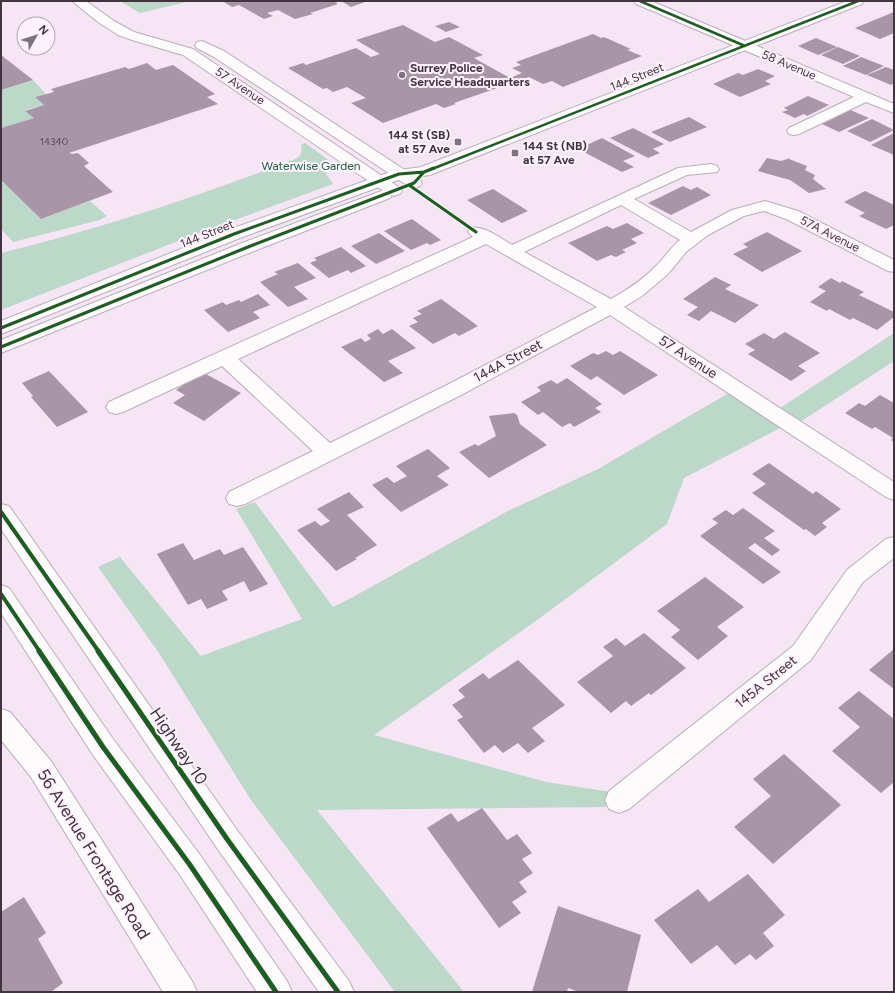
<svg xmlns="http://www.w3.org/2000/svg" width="895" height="993" viewBox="0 0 895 993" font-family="Figtree,sans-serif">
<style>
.green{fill:#bbd8c9}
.building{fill:#a995a8}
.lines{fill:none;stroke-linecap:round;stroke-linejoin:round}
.minor-casing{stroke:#bbaeb9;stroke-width:2}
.major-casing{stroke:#bbaeb9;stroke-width:2}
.highway-casing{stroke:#bbaeb9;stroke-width:2}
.minor{fill:#fefbfd;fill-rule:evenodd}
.major{fill:#fefbfd;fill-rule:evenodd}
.highway{fill:#fefbfd;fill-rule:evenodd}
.cycleway-far3-casing{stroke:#fff2fd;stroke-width:4}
.cycleway-far2-casing{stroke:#fff2fd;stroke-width:5}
.cycleway-far1-casing{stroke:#fff2fd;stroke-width:6}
.cycleway-casing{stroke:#fff2fd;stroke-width:8}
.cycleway-far3{stroke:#1b5e20;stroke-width:2.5}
.cycleway-far2{stroke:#1b5e20;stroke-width:3}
.cycleway-far1{stroke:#1b5e20;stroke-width:4}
.cycleway{stroke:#1b5e20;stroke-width:5}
.poi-dot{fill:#80727e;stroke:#fff2fd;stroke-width:1.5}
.labels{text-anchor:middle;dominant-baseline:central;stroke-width:4;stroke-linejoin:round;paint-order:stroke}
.far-number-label{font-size:10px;fill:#5a4c59}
.far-street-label{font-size:12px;fill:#40343f;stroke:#fff2fd}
.far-poi-label{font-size:12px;font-weight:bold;fill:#40343f;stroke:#fff2fd;text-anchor:start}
.far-park-label{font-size:12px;fill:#19603d;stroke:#fff2fd}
.street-label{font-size:14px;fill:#40343f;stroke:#fff2fd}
.near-street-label{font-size:17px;fill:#40343f;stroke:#fff2fd}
</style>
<rect width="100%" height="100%" fill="#f6e5f4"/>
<path class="green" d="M120 1H191L140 13Z
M33 80 46 94 35 97 44 105 25 110 34 118 1 128V90Z
M305 143 338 167 327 171 326 174 333 184 191 236 1 310V253C92 231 181 202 269 169 279 159 306 165 301 145Z
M1 180 41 219 90 201 107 216 100 220 13 242 1 229Z
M894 333V361L797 424 777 410Z
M734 390 786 425 684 478 667 524 533 623 374 735 546 782 612 792 605 807 317 810 464 992H395L251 800 159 653 98 567 120 557 201 656 302 619 236 509 255 502 333 607 353 597 508 511 598 469Z"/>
<path class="building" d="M227 1H338L335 2 338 4 310 13 313 14 295 19 278 10 267 13 273 16 264 19 239 5 232 7 224 2Z
M341 1H368L351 7Z
M894 12V33L880 39 855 28Z
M449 22 460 27 446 32 435 26Z
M403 25 435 42 449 37 483 55 474 58 510 78 522 73 512 68 521 65 516 62 593 34 601 38 604 37 631 49 627 50 642 56 563 87 552 81 543 84 529 77 454 103 456 104 444 108 436 104 383 123 351 103 366 98 347 87 333 92 327 88 323 89 288 68 303 63 306 65 356 48 371 57 380 54 356 40Z
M816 38 837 47 818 55 798 46Z
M838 47 860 56 843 64 821 55Z
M1 55 33 80 1 90Z
M861 57 884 66 866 75 843 66Z
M147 63 156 70 173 65 215 94 207 97 218 104 69 153 72 154 78 153 89 163 84 166 113 192 41 219 1 180V128L34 118 25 111 44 105 35 97 54 92 51 89 125 67 129 69Z
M886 67 894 70V83L891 85 867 75Z
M758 69 775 76 765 81 771 84 740 97 713 84 738 73 743 75Z
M808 96 829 105 807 116 804 114 795 118 782 112 788 110 784 108Z
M848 109 869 118 839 132 822 124 837 117 834 115Z
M689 117 707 127 670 142 651 132Z
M872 119 894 130 870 142 847 131Z
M633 128 664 144 653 149 660 153 648 158 610 138Z
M894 133V155L871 145Z
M602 138 635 156 623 161 634 167 622 172 578 149Z
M767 158 781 161 790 158 789 159 807 166 805 170 815 175 813 179 826 189 809 193 790 180 758 171Z
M683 186 691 190 697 187 711 195 671 215 648 203Z
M493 189 528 211 502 223 467 200Z
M865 191 894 205V225L886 229 859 216 865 213 844 202Z
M412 219 441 240 430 245 427 243 411 250 384 231Z
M627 223 644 233 631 239 637 243 622 250 626 252 616 257 611 255 597 261 568 243 607 226 613 229Z
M767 232 802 251 762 272 733 254 748 247 743 244Z
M379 233 405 251 376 264 351 246Z
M341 247 366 266 351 273 348 270 329 278 310 263 317 260 314 258Z
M298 263 316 278 294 287 308 299 288 307 260 282 278 274 274 272Z
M715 277 731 285 725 289 759 305 735 323 711 311 699 321 687 315 698 307 683 299Z
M831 278 840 283 842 281 864 292 859 295 894 312V317L877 330 853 318 850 320 829 309 827 311 810 302 826 291 818 287Z
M258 294 270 305 253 312 260 318 228 332 204 310 223 302 226 305 239 300 241 302Z
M441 299 478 326 459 336 455 333 433 344 409 326 418 322 413 318 422 314 417 311Z
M378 329 383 334 392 329 416 348 388 361 403 373 384 382 341 347 361 338 365 342 371 339 367 335Z
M785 332 820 353 798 366 806 371 791 381 748 354 755 350 745 344 764 333 774 339Z
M606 351 613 355 620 351 658 375 624 395 597 376 591 380 570 366 593 353 598 355Z
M49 371 88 412 57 427 31 397 33 396 22 383Z
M202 372 241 393 204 421 173 403 185 395 176 390Z
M567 378 602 404 595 408 601 412 574 427 570 423 562 427 543 412 538 415 521 402 541 391 537 387 551 380 557 384Z
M880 395 894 403V442L891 440 893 438 875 427 872 429 845 413 859 403 865 406Z
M514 413 517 415 520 424 547 445 489 478 459 452 475 444 478 446 496 436 489 416Z
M428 449 450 468 437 476 449 485 401 512 372 485 387 477 394 483 407 476 396 466Z
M769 463 813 494 816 491 841 509 822 523 827 527 815 536 806 529 804 530 752 493 766 484 752 474Z
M349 492 364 507 347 515 377 545 355 558 357 559 336 571 297 530 315 521 321 526 330 521 317 509Z
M743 508 775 531 764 538 780 550 772 556 755 543 748 548 781 572 763 584 700 536 718 523 712 519 726 510 733 515Z
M183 543 194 560 220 549 224 555 243 547 268 584 250 592 244 581 222 591 228 600 207 609 201 599 188 605 157 554Z
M705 577 744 607 717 627 728 636 698 660 671 637 680 630 657 611Z
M644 633 686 668 651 695 649 693 631 706 626 701 611 713 577 682 613 656 603 647 616 638 625 646Z
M894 649V689L869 670Z
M518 660 565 705 532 728 545 741 528 753 518 743 503 753 495 745 484 753 457 720 463 717 452 705 465 697 458 690 483 673 489 679Z
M859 691 894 719V782L881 793 832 751 860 727 838 708Z
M784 754 841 805 773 864 734 827 771 796 753 779Z
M482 808 507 840 517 834 532 853 522 859 533 873 519 882 527 892 512 902 521 913 499 928 427 828 451 813 458 822Z
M748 874 785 915 763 933 774 946 756 960 750 954 735 965 717 945 691 964 654 920 698 889 709 902Z
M24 897 46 933 38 939 63 983 51 992H1V912Z
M558 906 641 935 627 992H579L568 988 567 992H532Z"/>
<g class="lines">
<defs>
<path id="minor" d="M72 1H86L114 21 134 32 193 49 400 188 402 191 400 194 394 196 388 194 183 55 132 40 118 35 98 22Z
M634 1H651L894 104V113L866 102 799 134 794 135 789 134 787 131 789 128 854 97 636 4Z
M202 41 224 51 420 180 422 183 420 186 414 188 408 186 214 57 197 48 195 45 197 42Z
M711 164 717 166 719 169 717 172 687 175 634 199 691 232 732 210 765 201 798 211 894 260V272L888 271 786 219 764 211 744 216 708 235 686 252 668 274 642 296 624 307 894 482V500L886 497 610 315 461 395 245 504 237 506 229 504 226 498 229 492 313 451 222 366 123 412 116 414 109 412 106 407 109 402 473 237 468 232 470 228C484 225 500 238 512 245L678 168ZM621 205 680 240C671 247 665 257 657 265 644 279 627 290 611 299L524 252ZM486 244 597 307 447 385 330 443 238 359Z
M894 537V558L863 582 811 660 629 809 619 813 609 809 605 800 609 791 793 646 847 570 886 539Z
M1 709 10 712 51 761 192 981 197 992H163L31 777 1 740Z"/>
<path id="major" d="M847 1H864L862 4 430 175 401 179 240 238 1 334V321L228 230 393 171 421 167Z
M384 190 390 192 392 195 390 198 254 251 1 353V340L242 243Z"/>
<path id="highway" d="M1 504 9 506 237 830 349 981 354 992H319L217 848 1 529Z
M1 585 9 588 113 739 200 855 287 981 292 992H257L180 875 93 755 1 613Z"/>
</defs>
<use href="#minor" class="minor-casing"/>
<use href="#major" class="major-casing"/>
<use href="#highway" class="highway-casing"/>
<use href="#minor" class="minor"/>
<use href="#major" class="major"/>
<use href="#highway" class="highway"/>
<defs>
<path id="cycleway-far3" d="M640 1 745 46
M432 169 858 1"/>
<path id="cycleway-far2" d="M409 185 476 232
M1 328 234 234 399 174 424 172 434 168
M1 347 248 247 414 183 424 172"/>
<path id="cycleway-far1" d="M1 512 99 652
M1 594 40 652"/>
<path id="cycleway" d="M39 651 103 747 190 865 276 992
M98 651 227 839 338 992"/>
</defs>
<use href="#cycleway-far3" class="cycleway-far3-casing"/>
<use href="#cycleway-far2" class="cycleway-far2-casing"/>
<use href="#cycleway-far1" class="cycleway-far1-casing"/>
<use href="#cycleway" class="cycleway-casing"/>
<use href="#cycleway-far3" class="cycleway-far3"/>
<use href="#cycleway-far2" class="cycleway-far2"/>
<use href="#cycleway-far1" class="cycleway-far1"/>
<use href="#cycleway" class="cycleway"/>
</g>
<g class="poi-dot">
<circle cx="402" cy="75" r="4"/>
<rect x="454" y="138" width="8" height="8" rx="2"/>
<rect x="511" y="149" width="8" height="8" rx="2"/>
</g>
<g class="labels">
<g class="far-number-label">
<text x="54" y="141">14340</text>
</g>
<g class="far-street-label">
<text transform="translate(789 65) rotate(23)">58 Avenue</text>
<text transform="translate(637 77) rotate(-22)">144 Street</text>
<text transform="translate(240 86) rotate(34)">57 Avenue</text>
<text transform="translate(207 234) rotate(-22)">144 Street</text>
<text transform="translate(830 234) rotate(27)">57A Avenue</text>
</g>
<g class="far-poi-label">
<text x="410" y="68">Surrey Police<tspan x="410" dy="14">Service Headquarters</tspan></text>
<text x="450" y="135" text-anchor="end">144 St (SB)<tspan x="450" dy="14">at 57 Ave</tspan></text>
<text x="523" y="146">144 St (NB)<tspan x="523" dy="14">at 57 Ave</tspan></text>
</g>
<g class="far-park-label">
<text x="311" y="166">Waterwise Garden</text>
</g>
<g class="street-label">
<text transform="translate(688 357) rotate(33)">57 Avenue</text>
<text transform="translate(508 361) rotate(-28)">144A Street</text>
<text transform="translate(766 682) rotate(-39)">145A Street</text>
</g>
<g class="near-street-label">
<text transform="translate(179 746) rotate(56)">Highway 10</text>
<text transform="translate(94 854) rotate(58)">56 Avenue Frontage Road</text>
</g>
</g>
<rect width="895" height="993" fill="none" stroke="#40343f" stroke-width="4"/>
<g transform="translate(36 36) rotate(51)"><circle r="19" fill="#fff2fd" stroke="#b3a6b1"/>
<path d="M0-3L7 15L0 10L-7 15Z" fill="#80727e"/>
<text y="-6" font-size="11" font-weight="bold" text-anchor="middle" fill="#40343f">N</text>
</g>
</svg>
